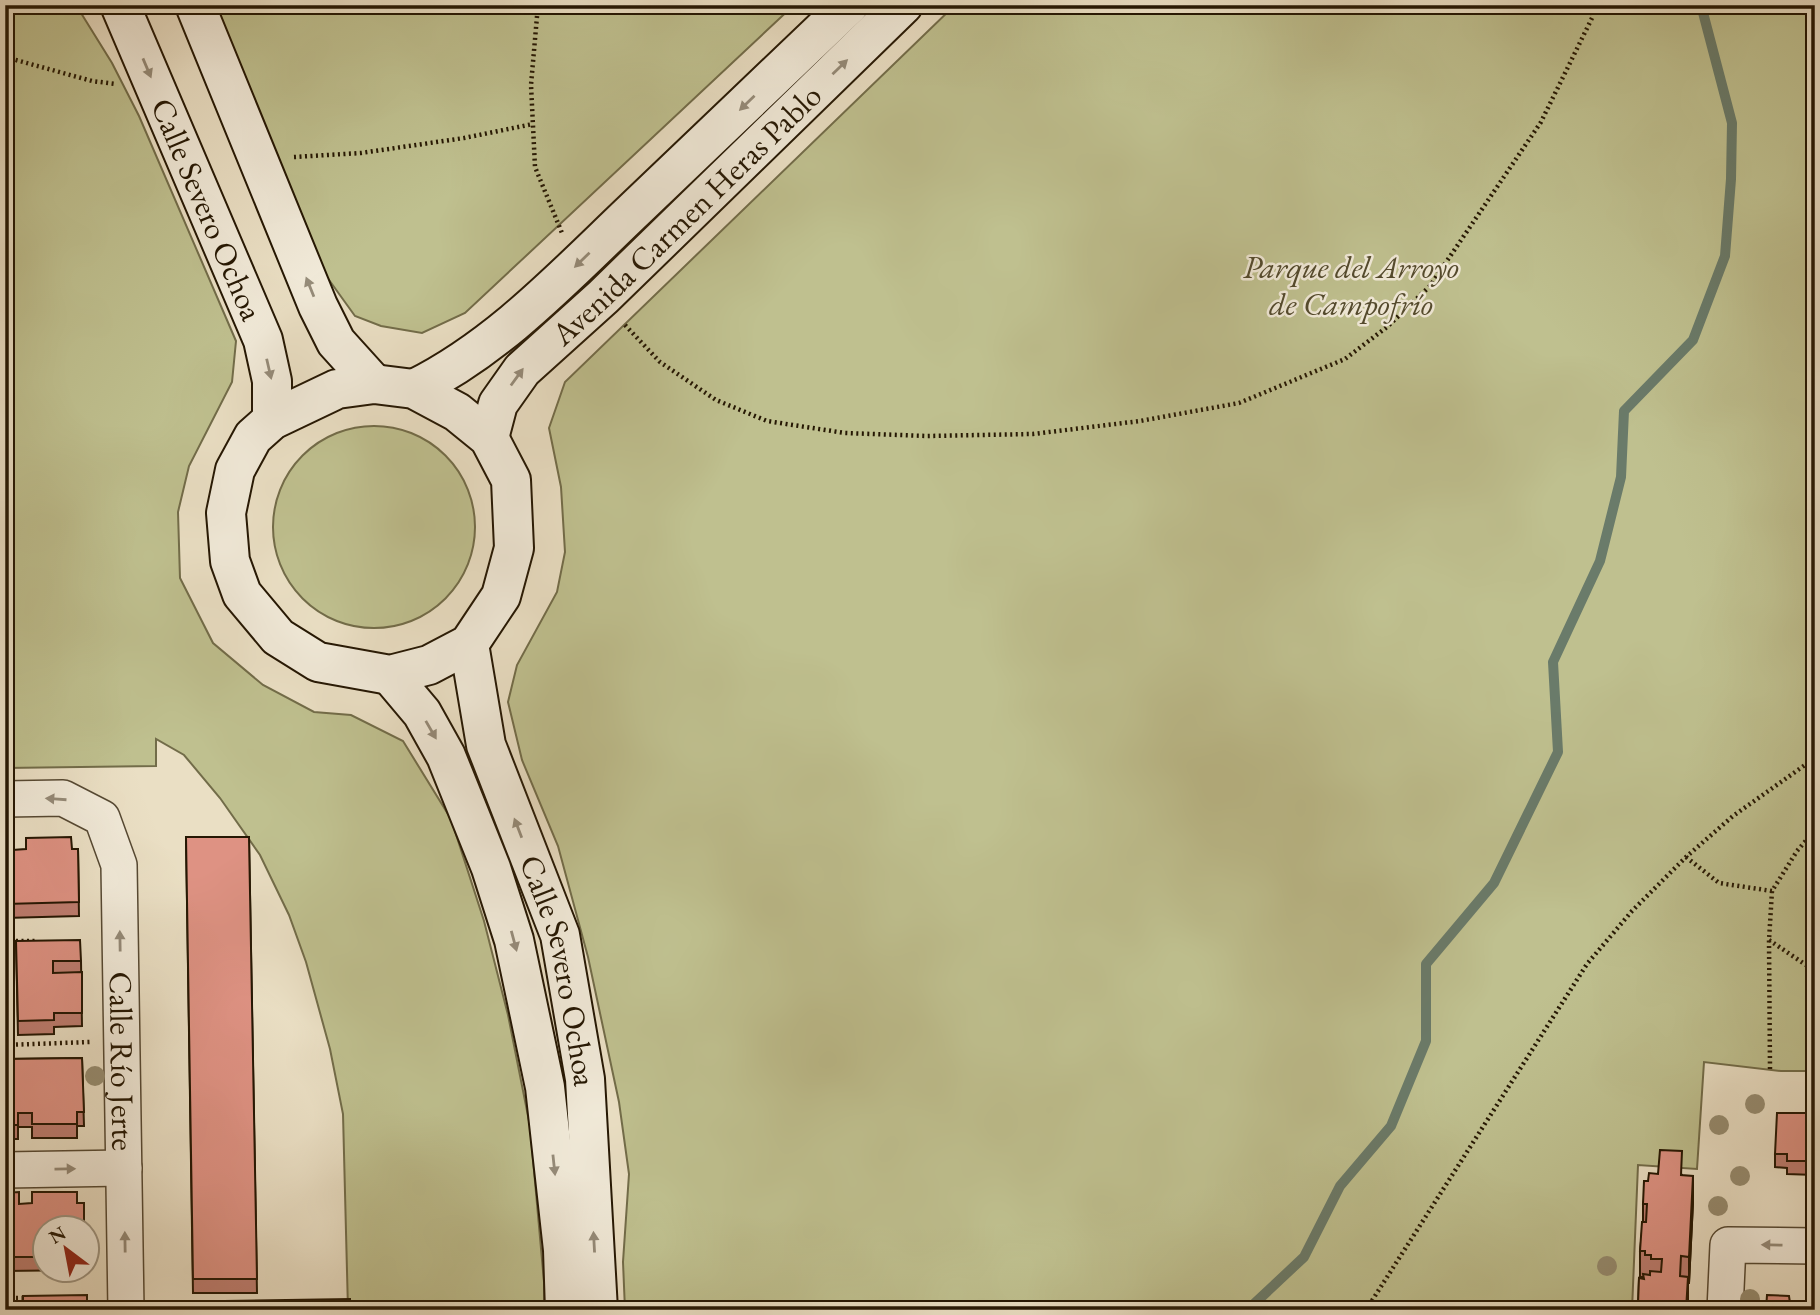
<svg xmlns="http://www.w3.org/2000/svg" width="1820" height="1315" viewBox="0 0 1820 1315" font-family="'EB Garamond',serif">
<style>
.green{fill:#bfc08f;stroke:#726c49;stroke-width:2}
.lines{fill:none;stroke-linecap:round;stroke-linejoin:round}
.stream{stroke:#6a7b6a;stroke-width:10}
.minor-casing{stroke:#564933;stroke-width:38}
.secondary-casing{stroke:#251703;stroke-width:42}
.path{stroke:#251703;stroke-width:4.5;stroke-dasharray:2 3.5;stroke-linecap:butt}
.minor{stroke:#f1ead9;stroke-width:35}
.secondary{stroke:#f1ead9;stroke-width:38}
.tree{fill:#978d71}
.wall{fill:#bf7e71;stroke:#251703;stroke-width:2}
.shaded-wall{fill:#9b665c;stroke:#251703;stroke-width:2}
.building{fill:#de9283;stroke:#251703;stroke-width:2}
.oneway{fill:#958b79}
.labels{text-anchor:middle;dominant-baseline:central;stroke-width:5;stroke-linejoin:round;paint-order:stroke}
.street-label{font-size:32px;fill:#251703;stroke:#f1ead9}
.park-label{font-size:32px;font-style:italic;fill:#534a2d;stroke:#f1ead9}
</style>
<rect width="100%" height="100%" fill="#eadfc4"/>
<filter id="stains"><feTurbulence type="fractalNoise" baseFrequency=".00286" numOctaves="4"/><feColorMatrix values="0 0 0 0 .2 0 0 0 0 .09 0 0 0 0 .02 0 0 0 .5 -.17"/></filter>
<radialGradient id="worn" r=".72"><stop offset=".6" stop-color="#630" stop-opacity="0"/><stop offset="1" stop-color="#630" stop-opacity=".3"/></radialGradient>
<path class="green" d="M5 5H76L112 63 139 116 236 341 232 382 189 466 178 512 180 578 213 643 263 685 314 712 351 715 403 741 451 819 484 921 508 1015 530 1126 544 1282V1310H348L343 1114 330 1049 306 962 289 915 260 855 220 798 184 755 156 739V766L5 768Z
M209 5H794L465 313 422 333 381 326 355 316 319 266Z
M955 5H1815V1071H1781L1704 1062 1697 1169 1638 1165 1632 1310H625L623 1262 629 1174 619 1102 588 957 558 846 522 760 508 702 517 665 557 592 565 552 561 487 549 428 565 382Z
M273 527a101 101 0 1 1 202 0a101 101 0 1 1-202 0Z"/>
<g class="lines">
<path class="stream" d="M1251 1310 1255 1303 1304 1257 1340 1186 1391 1126 1426 1041V964L1494 883 1558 752 1553 662 1600 561 1621 477 1624 411 1693 340 1725 256 1731 179 1732 123 1701 5"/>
<defs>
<g id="minor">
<path id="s1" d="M5 799 63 798 102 818 119 865 126 1310"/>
<path d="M5 1170 124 1168"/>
<path d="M1725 1310 1728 1245 1815 1246"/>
</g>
<g id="secondary">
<path id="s2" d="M120 5 263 340 272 381V420"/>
<path d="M195 5 318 306 336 342 374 384"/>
<path d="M374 384 414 389 457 412 489 438 511 480 514 548 501 596 469 644 429 665 390 675 318 662 278 637 242 594 230 561 226 513 235 470 253 437 272 420 337 389Z"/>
<path d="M414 389C497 348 562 279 629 215 702 145 776 75 849 5"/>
<path id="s3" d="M489 438 498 404 522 370 603 297 903 5"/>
<path id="s4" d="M469 644 486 745 560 935 585 1079 598 1310"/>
<path d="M390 675 422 713 446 756 491 868 514 940 545 1087 563 1250 565 1310"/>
</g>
</defs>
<use href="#minor" class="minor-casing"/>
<use href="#secondary" class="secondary-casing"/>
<path class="path" d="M538 5 531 85 535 167 562 233
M5 57 92 81 116 84
M294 157 361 153 464 138 533 124
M625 325 660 362 716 400 767 421 845 433 927 436 1033 434 1140 421 1239 403 1345 359 1387 327 1430 286 1541 122 1593 16 1591 5
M1686 857 1719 883 1772 891
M1769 940 1806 965 1815 964
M5 941H36
M5 1045 90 1042
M1770 1069 1769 940 1772 891 1797 851 1815 830
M5 1298H25
M1366 1310 1587 964 1632 911 1686 857 1733 816 1805 765 1815 760"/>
<use href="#minor" class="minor"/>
<use href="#secondary" class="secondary"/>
</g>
<g class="tree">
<circle cx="95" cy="1076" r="10"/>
<circle cx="1755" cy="1104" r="10"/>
<circle cx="1719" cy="1125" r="10"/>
<circle cx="1740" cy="1176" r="10"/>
<circle cx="1718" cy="1206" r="10"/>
<circle cx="1607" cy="1266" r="10"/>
<circle cx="1750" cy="1299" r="10"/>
</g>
<path class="wall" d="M186 837H249L257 1293H193Z
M5 838 13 850 78 849 79 916 5 918Z
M16 941 81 961 82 1026 54 1027V1034L18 1035Z
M82 1058 84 1126H77V1138H32V1127H18V1139H5V1059Z
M1815 1113V1175L1787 1174V1168L1775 1167V1154Z
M1682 1175 1693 1202 1689 1283H1688V1310H1638L1639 1278 1643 1279V1277H1640V1251L1643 1222V1204L1648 1181Z
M5 1193 46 1228V1270H85L5 1271Z"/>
<path class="shaded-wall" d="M1693 1176V1202L1689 1283V1257Z"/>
<path class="building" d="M71 837 72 849H78L79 902 5 904V838H13V850L26 849V838Z
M186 837H249L257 1279H193Z
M80 940 81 961H53V973L82 972V1013H54V1020L18 1021 16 941Z
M82 1058 84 1112H77V1124H32V1113H18V1125H5V1059Z
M1777 1113H1815V1161H1787V1154H1775Z
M1660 1150 1682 1151 1681 1175 1693 1176 1689 1257 1681 1256 1680 1276 1688 1277 1686 1310H1642V1305L1638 1304 1639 1278 1644 1279 1643 1274 1650 1275V1271L1661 1272 1662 1259H1651V1255H1645V1251H1640L1642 1222H1646L1647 1204H1643L1644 1181H1648L1649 1173 1658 1174Z
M19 1192V1204L32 1203V1192H77V1203H84V1228H46V1257H5V1193Z
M87 1295V1310H23V1296Z
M1767 1295 1789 1296 1790 1303H1807V1296L1815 1297V1310H1766Z
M350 1299V1310H225V1301Z"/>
<defs><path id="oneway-solid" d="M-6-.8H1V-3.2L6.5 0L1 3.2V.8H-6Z" transform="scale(1.75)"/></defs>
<g class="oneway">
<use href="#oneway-solid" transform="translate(840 67) rotate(-44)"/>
<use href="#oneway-solid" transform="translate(147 68) rotate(67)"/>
<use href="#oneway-solid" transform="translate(747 103) rotate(136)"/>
<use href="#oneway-solid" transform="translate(582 260) rotate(136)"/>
<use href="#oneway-solid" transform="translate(310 287) rotate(-112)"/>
<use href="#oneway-solid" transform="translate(269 369) rotate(77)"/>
<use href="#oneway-solid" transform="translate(517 377) rotate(-54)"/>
<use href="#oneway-solid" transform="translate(431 730) rotate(60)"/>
<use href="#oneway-solid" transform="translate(56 799) rotate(-176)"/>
<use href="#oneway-solid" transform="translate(518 828) rotate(-111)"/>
<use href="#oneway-solid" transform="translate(120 941) rotate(-91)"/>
<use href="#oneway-solid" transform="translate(514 941) rotate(75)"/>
<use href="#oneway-solid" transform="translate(554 1165) rotate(84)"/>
<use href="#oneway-solid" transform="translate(65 1169) rotate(-1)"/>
<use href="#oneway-solid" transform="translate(125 1242) rotate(-91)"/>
<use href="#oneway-solid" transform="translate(594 1242) rotate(-93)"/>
<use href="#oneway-solid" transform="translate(1772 1245) rotate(-179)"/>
</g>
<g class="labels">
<g class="street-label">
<text stroke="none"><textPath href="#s2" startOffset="222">Calle Severo Ochoa</textPath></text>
<text stroke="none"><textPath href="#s3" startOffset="303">Avenida Carmen Heras Pablo</textPath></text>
<text stroke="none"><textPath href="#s4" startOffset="341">Calle Severo Ochoa</textPath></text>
<text stroke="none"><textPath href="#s1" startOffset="348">Calle Río Jerte</textPath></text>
</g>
<g class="park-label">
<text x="1351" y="267">Parque del Arroyo<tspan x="1351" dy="37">de Campofrío</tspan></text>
</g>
</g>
<rect width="1820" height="1315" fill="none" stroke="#eadfc4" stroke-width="28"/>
<rect x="7" y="7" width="1806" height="1301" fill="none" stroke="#251703" stroke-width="3.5"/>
<rect x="14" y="14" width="1792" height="1287" fill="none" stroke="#251703" stroke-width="2"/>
<g transform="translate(66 1249) rotate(328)"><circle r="33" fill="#f1ead9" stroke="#9f9683" stroke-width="2"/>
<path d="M0-5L12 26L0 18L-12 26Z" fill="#8f2418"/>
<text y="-10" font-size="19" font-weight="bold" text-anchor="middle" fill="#251703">N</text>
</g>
<rect width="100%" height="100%" filter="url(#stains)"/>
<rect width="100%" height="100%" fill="url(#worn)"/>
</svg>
